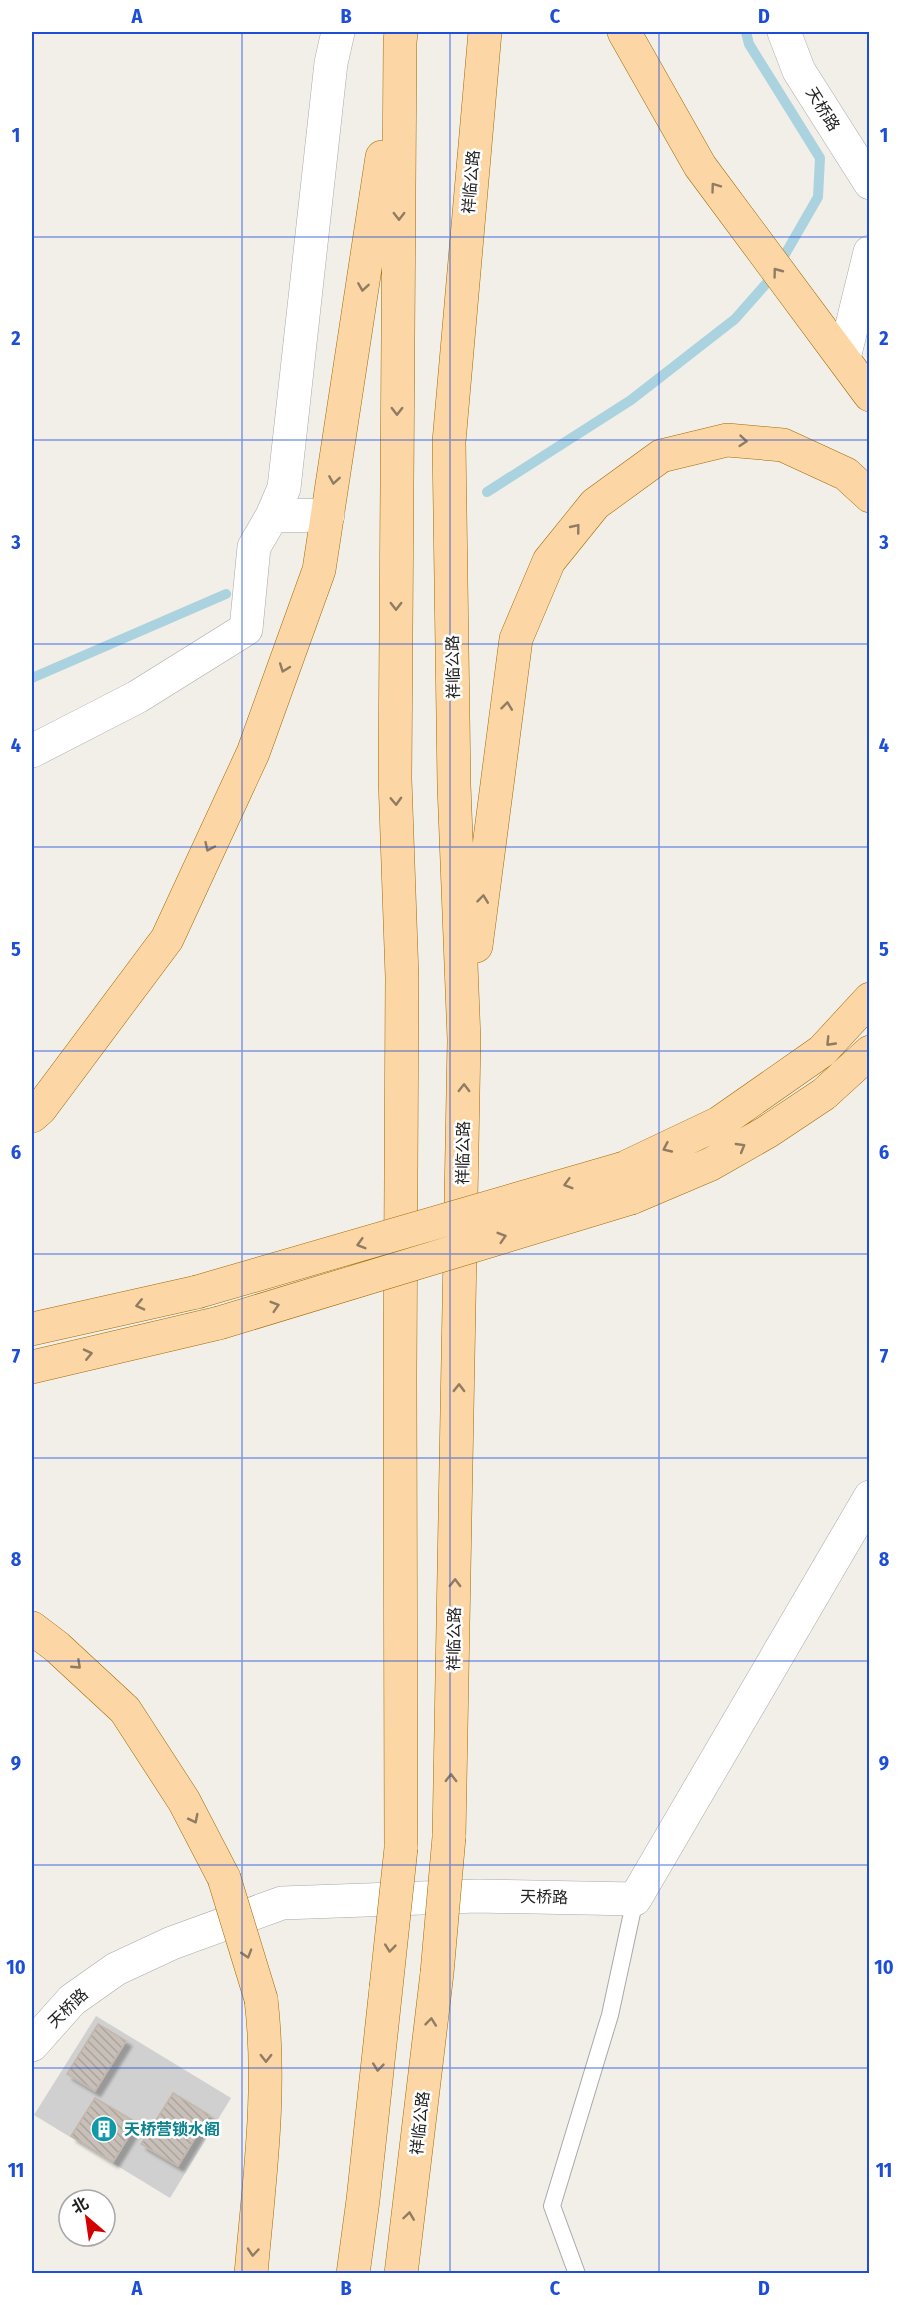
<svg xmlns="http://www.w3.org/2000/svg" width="901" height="2305" viewBox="0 0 901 2305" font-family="'Fira Sans Condensed','Noto Sans SC',sans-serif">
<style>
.religious{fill:#d0d0d0}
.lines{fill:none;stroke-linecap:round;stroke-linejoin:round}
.stream{stroke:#aad3df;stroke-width:10}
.building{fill:url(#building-back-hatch);stroke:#c4b6ab;stroke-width:1.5;filter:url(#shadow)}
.service-casing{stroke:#a9a9a9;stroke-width:18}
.minor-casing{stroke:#a9a9a9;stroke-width:34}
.tertiary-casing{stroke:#a9a9a9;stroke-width:34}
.primary-casing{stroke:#a06b00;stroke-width:34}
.service{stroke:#fff;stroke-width:16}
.minor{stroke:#fff;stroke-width:33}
.tertiary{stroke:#fff;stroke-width:33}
.primary{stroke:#fcd6a4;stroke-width:33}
.primary-bridge-casing{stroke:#a06b00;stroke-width:34;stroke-linecap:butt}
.primary-bridge{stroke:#fcd6a4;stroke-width:33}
.oneway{stroke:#8f7c63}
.grid{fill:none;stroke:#1d4ed8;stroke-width:1.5;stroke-opacity:0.55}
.labels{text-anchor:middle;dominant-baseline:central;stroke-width:5;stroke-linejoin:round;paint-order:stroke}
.street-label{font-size:16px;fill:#222;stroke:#fff}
.culture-label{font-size:16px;font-weight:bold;fill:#0d838f;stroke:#fff;text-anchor:start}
.neatline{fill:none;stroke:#1d4ed8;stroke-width:2}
.grid-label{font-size:20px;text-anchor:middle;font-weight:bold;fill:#1d4ed8}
</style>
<defs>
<pattern id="building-back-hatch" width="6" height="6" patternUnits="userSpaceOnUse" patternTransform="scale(1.5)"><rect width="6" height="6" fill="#c7bfb8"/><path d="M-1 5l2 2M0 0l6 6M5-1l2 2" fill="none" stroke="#aba49e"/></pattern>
<filter id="shadow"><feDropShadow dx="5.5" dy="5.5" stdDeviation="1.5" flood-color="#0004"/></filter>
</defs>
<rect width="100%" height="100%" fill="#f2efe9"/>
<path class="religious" d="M96 2016 231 2098 170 2198 34 2115Z"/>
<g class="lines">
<path class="stream" d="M487 492 631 400 735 319 772 277 818 197 820 158 749 44 746 32
M32 678 226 594"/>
</g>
<path class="building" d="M98 2024 126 2041 95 2091 67 2074Z
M173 2093 209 2115 178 2166 141 2144Z
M95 2098 137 2123 113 2162 71 2136Z"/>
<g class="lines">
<defs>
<path id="service" d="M577 2274 552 2206 610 2015 635 1899"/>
<path id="minor" d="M272 516 328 515
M32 751 137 697 246 629 254 547 272 516 284 488 331 63 338 32"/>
<path id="tertiary" d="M784 32 799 71 870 183
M844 358 870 252
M32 2045 72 2000 116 1969 172 1943 282 1903 477 1896 635 1899 870 1497"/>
<path id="primary" d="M624 32 700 166 870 395
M476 946 516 639 549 561 595 504 661 456 727 440 783 445 846 474 870 496
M32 1116 40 1109 167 939 253 753 319 570 382 157
M624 1168 719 1123 822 1051 870 999
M631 1198 711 1164 767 1132 824 1094 870 1052
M32 1329 197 1292
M32 1367 219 1323
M32 1628 57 1647 125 1710 184 1801 224 1878
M449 1837 464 1040 454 785 449 442 485 32
M401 1848 400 1377 402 977 395 779 400 42 401 32
M251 2274C259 2182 272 2091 261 1999
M353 2274 363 2200 386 1988
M401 2274 437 1973"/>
</defs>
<use href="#service" class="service-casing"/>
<use href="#minor" class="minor-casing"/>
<use href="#tertiary" class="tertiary-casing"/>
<use href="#primary" class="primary-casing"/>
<use href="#service" class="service"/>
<use href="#minor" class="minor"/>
<use href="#tertiary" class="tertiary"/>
<use href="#primary" class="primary"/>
<defs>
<path id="primary-bridge" d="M197 1292 624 1168
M219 1323 631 1198
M224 1878 261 1999
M437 1973 449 1837
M386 1988 401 1848"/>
</defs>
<use href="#primary-bridge" class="primary-bridge-casing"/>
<use href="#primary-bridge" class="primary-bridge"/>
</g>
<defs><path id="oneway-chevron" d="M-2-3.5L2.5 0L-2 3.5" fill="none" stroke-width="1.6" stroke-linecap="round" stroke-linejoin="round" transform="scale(1.5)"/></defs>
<g class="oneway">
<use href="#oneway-chevron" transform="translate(715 187) rotate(-126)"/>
<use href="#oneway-chevron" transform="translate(399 216) rotate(90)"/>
<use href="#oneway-chevron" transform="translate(777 272) rotate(-127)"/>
<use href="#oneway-chevron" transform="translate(363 287) rotate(99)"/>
<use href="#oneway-chevron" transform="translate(397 411) rotate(90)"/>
<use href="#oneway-chevron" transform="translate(743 441) rotate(5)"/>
<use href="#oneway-chevron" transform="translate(334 480) rotate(99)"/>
<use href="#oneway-chevron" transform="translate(576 528) rotate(-51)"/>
<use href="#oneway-chevron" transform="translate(396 606) rotate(90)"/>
<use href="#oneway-chevron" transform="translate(284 668) rotate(110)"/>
<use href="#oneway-chevron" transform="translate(507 706) rotate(-83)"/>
<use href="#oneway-chevron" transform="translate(396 801) rotate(88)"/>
<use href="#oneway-chevron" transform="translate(209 847) rotate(115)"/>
<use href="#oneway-chevron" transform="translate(483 899) rotate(-83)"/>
<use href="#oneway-chevron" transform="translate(830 1042) rotate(134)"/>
<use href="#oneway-chevron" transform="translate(464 1088) rotate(-89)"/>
<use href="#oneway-chevron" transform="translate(741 1147) rotate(-30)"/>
<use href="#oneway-chevron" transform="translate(667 1148) rotate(155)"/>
<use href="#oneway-chevron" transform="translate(568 1184) rotate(164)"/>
<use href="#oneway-chevron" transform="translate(502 1237) rotate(-17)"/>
<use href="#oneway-chevron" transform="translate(361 1244) rotate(164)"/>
<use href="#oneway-chevron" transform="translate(140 1305) rotate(167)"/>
<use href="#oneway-chevron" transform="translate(275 1306) rotate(-17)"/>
<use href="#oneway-chevron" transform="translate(88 1354) rotate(-13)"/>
<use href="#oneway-chevron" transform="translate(459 1388) rotate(-89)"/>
<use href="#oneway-chevron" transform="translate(455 1583) rotate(-89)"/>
<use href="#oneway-chevron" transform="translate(77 1665) rotate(43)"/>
<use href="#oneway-chevron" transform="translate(451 1778) rotate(-89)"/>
<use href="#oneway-chevron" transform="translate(194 1819) rotate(63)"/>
<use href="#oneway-chevron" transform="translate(390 1948) rotate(96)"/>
<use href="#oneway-chevron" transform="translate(247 1954) rotate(73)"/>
<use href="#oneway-chevron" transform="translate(431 2022) rotate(-84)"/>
<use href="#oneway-chevron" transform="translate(266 2058) rotate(90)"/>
<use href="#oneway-chevron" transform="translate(378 2067) rotate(96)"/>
<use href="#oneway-chevron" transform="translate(409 2216) rotate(-82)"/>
<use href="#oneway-chevron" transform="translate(253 2252) rotate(95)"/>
</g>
<path class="grid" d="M242 32V2274M450 32V2274M659 32V2274M32 237H870M32 440H870M32 644H870M32 847H870M32 1051H870M32 1254H870M32 1458H870M32 1661H870M32 1865H870M32 2068H870"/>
<defs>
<symbol id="building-disc" viewBox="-11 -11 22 22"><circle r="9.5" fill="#0f9aa8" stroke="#fff"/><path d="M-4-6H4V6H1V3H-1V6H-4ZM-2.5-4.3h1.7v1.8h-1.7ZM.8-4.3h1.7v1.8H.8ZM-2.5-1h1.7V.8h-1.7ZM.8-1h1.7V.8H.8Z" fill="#fff"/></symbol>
</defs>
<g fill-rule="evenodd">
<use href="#building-disc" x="89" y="2114" width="30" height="30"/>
</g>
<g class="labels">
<g class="street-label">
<text transform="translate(823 109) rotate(58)">天桥路</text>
<text transform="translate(471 182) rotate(-85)">祥临公路</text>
<text transform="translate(453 667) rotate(-91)">祥临公路</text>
<text transform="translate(463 1153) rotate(-89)">祥临公路</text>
<text transform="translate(454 1639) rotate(-89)">祥临公路</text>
<text transform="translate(544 1897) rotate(1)">天桥路</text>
<text transform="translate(68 2008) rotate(-44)">天桥路</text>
<text transform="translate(420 2123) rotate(-84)">祥临公路</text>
</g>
<g class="culture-label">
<text x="124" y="2129">天桥营锁水阁</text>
</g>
</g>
<rect width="901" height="2305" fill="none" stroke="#ffffff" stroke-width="66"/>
<g transform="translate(87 2218) rotate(331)"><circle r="28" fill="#ffffff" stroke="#a7a7a7" stroke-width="1.5"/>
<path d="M0-4.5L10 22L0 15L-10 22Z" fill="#d40000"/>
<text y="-9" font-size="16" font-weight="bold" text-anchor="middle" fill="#222222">北</text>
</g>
<rect x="33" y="33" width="835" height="2239" class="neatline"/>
<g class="grid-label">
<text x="137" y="23">A</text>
<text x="346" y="23">B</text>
<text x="555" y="23">C</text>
<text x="764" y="23">D</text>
<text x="16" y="142">1</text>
<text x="884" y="142">1</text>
<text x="16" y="345">2</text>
<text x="884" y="345">2</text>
<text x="16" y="549">3</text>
<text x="884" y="549">3</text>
<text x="16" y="752">4</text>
<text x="884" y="752">4</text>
<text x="16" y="956">5</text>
<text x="884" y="956">5</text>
<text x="16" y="1159">6</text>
<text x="884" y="1159">6</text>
<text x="16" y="1363">7</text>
<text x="884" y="1363">7</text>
<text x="16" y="1566">8</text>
<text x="884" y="1566">8</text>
<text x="16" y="1770">9</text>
<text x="884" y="1770">9</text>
<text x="16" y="1974">10</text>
<text x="884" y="1974">10</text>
<text x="16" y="2177">11</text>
<text x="884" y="2177">11</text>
<text x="137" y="2295">A</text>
<text x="346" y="2295">B</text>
<text x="555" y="2295">C</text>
<text x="764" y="2295">D</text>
</g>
</svg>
